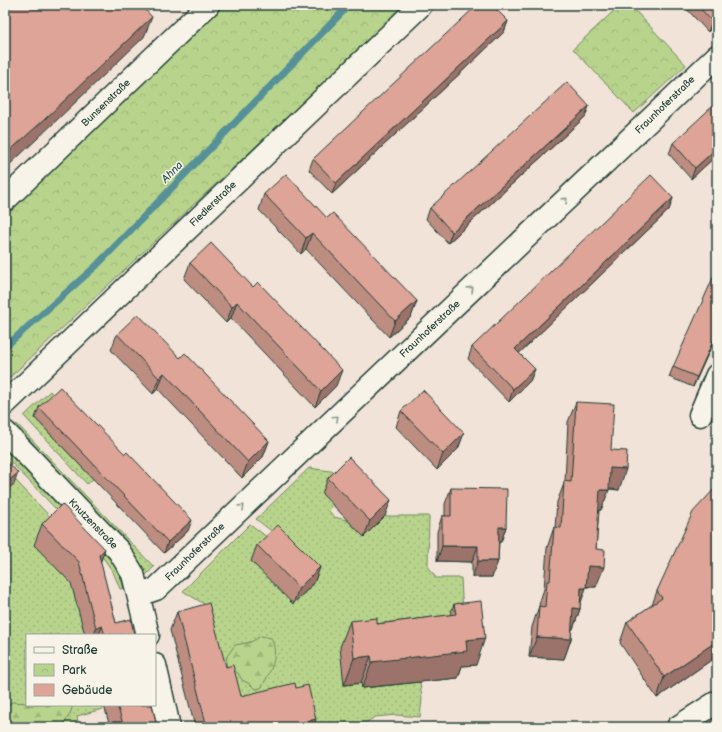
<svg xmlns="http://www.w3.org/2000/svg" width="722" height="732" viewBox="0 0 722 732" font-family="'Balsamiq Sans',sans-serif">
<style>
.grass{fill:url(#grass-dots);stroke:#6c8860}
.forest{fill:url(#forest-firs);stroke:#6c8860}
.park{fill:url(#park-crowns);stroke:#6c8860}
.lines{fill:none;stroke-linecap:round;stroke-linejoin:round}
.stream{stroke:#569098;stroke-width:7}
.minor-casing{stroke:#1f3d34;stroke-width:25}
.minor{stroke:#f7f3e8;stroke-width:22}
.wall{fill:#be8d82;stroke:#1f3d34}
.shaded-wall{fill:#9b736a;stroke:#1f3d34}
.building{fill:#dda497;stroke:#1f3d34}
.oneway{stroke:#8b988e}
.labels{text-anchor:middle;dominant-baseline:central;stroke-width:3;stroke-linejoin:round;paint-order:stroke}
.street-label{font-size:10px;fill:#1f3d34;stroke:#f7f3e8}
.water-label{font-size:11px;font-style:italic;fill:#315955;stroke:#f7f3e8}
</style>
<defs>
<pattern id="grass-dots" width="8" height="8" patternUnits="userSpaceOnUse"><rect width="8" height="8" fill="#b8d48c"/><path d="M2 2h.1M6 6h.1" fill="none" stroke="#9eb779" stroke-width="1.8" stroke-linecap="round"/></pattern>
<pattern id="forest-firs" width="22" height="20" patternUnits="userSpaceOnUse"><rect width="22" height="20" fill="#b8d48c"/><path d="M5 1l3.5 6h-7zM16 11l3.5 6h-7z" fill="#9eb779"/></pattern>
<pattern id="park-crowns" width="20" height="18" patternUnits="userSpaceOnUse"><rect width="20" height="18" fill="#b8d48c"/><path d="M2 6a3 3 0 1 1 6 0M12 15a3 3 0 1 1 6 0" fill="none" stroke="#9eb779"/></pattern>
</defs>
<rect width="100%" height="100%" fill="#f2e3d8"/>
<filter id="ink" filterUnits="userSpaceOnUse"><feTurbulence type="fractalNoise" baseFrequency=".025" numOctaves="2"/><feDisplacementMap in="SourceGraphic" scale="8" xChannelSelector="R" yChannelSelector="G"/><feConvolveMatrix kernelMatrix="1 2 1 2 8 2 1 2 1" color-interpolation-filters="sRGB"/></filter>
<g filter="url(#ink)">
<path class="grass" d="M50 391 56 398 35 418 93 479 87 484 24 416Z
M17 424 154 567 146 575 13 427Z
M5 447 108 555 117 568 124 588 120 589 113 572 104 559 5 456Z
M309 468 344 473 334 506 329 511 334 517 347 520 364 536 385 516H429L428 566 436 578H461L463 615 344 685 361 683 362 688 420 682 422 699 420 717 396 715 375 717 365 723 350 727H307L233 707 218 652 214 622 204 604 183 591 250 524 272 541 293 604 314 584 307 559 256 519Z
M5 469 56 523 77 590 85 635H27V705H109L110 707 77 716 79 727H5V492L13 484Z"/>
<path class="forest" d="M261 636 271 638C280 657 270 672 261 688L255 689 250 684 242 680 238 673 226 666 227 656 235 645 251 642Z
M12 702 27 703V705H73L70 714 62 727H5V707Z"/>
<path class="park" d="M220 5H406L5 382V211L70 152Z
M620 5H630L686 65 634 113 573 49Z"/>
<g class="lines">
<path class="stream" d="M5 347 96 266 349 5"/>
<defs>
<path id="minor" d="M5 200 208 5
M5 404 421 5
M700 415 717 375
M5 432 119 551 133 574 148 635
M139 595 156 589 717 56
M155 665 169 727
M678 727 717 702"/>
</defs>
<use href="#minor" class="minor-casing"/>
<use href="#minor" class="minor"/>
</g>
<path class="wall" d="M683 5H717V23L708 32Z
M508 21 504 32 332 194 309 170 313 159Z
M589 106 585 117 448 243 426 219 430 208Z
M673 143 717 155 691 179 669 154Z
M264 194 327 218 417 301 411 317 389 337 306 249 301 254 259 210Z
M673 198 669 210 519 353 535 369 530 381 509 402 468 359 472 347Z
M190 263 253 287 336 386 315 407 231 318 226 323 184 279Z
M117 334 180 358 269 441 263 457 242 478 158 389 153 394 111 350Z
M717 334 693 387 669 377 673 367Z
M576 402 611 450 619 490 609 489 601 510H599L596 549V587H586L580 605V609L573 629H572L571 639 564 659 529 657 532 627 539 606 540 601 544 589 547 548 554 527 555 528 557 502 565 481 568 422Z
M39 407 188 531 164 553 35 418Z
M401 411 464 433 458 449 437 470 396 427Z
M328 478 385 516 364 537 322 494Z
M717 486V656L657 698 620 643 627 622 652 605 657 591Z
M451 488 506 527 501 542H499L498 561 492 577H472V562L437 561V532L442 516H445V504Z
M42 524 100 562 116 623 134 635H85L71 583 34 545Z
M257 545 320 567 314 583 293 604 251 561Z
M454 604 476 665 462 666 458 678 362 688 361 683 344 685 340 647 350 621 377 624 450 615Z
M177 612 226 667 241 696 296 688 314 727H195L170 630Z
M106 705H152L157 727H110L105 709Z"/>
<path class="shaded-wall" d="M138 5H151L132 23Z
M717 16V23L708 32 712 21Z
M152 17 144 37 37 139 5 169V155Z
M508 21 504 32 332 194 336 183Z
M589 106 585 117 448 243 452 232Z
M717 148V155L691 179 695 168Z
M673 198 669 210 511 361 515 349Z
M312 233 306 249 301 254 306 238Z
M417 301 411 317 389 337 395 321Z
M237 302 231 318 226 323 232 307Z
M717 332V334L693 387 697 377Z
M535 369 530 381 509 402 513 389Z
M342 370 336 386 315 407 321 391Z
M164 373 158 389 153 394 159 378Z
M464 433 458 449 437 470 443 454Z
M269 441 263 457 242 478 248 462Z
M610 468 626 469 619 490 603 488Z
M18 473 14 484 5 492V484Z
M600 490H609L601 510H593Z
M391 500 385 516 364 537 370 521Z
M192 520 188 531 164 553 168 542Z
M499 527H506L501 542H493Z
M442 546H478L472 562 437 561Z
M105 549 98 570 99 555Z
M478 561H498L492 577H472Z
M588 566 604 567 596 587 580 586Z
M320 567 314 583 293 604 299 588Z
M581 588H586L579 608Z
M573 608 580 609 573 629H566Z
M102 626 99 635H94L96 628Z
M537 637 571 639 564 659 529 657Z
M485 638 476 665 462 666 458 678 362 688 372 662 466 640Z
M717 641V656L657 698 664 677Z
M371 656 361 683 344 685 354 658Z
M316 719 314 727H285Z"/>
<path class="building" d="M5 5H141L152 17 45 119 5 155Z
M477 5H492L508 21 336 183 313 159Z
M697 5H717V16L712 21Z
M567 82 589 106 452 232 430 208Z
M717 102V148L695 168 673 143Z
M286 174 327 218 333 213 417 301 395 321 312 233 306 238 264 194Z
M651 175 673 198 515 349 535 369 513 389 472 347Z
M211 243 253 287 258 282 342 370 321 391 237 302 232 307 190 263Z
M717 269V332L697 377 673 367Z
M138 314 180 358 185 353 269 441 248 462 164 373 159 378 117 334Z
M60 387 125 454 127 452 192 520 168 542 39 407Z
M423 390 464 433 443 454 401 411Z
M576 402 614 404 611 450 627 451 626 469 610 468 609 490H600L596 549 605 550 604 567 588 566 586 588H581L580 609 573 608 571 639 537 637 539 606 545 607 547 581H550L554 527 561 528 564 481 571 482Z
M349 457 391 500 370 521 328 478Z
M5 459 18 473 5 484Z
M717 486V641L664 677 627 622 662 598 657 591 693 512Z
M451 488 507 489 506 527H499L498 561H478V546H442V516H451Z
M62 504 105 549 99 555 116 623 131 619 134 635H105L102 626 96 628 79 562 42 524Z
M278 525 320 567 299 588 257 545Z
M481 601 485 638 466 640 467 651 372 662 371 656 354 658 350 621 377 618V624L456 614 454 604Z
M209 603 226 667 233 665 241 696 295 683 296 688 308 685 316 719 285 727H207L177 612Z
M117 705H152L157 727H110L123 724Z"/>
<defs><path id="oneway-chevron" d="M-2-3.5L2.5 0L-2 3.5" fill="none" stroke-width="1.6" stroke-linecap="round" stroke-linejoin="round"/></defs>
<g class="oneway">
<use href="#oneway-chevron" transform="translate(565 200) rotate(-44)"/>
<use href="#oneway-chevron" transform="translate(471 289) rotate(-44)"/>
<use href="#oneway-chevron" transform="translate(336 418) rotate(-43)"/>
<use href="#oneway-chevron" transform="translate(242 507) rotate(-44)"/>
</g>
</g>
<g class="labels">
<g class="street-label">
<text transform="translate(106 103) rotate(-44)">Bunsenstraße</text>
<text transform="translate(665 105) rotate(-44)">Fraunhoferstraße</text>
<text transform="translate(213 204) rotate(-44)">Fiedlerstraße</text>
<text transform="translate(430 329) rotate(-43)">Fraunhoferstraße</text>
<text transform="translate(93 524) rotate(46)">Knutzenstraße</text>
<text transform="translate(195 552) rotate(-44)">Fraunhoferstraße</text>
</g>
<g class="water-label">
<text transform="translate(172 172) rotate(-46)">Ahna</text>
</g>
</g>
<rect width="722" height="732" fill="none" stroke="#f7f3e8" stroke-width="20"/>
<rect x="10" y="10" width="702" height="712" fill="none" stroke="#1f3d34" stroke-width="1.5" filter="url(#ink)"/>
<rect x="26" y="634" width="130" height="72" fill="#f7f3e8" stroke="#a1aaa0"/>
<rect x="34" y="647" width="20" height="6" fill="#f7f3e8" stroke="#a1aaa0"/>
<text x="62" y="654" font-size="12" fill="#1f3d34">Straße</text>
<rect x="34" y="664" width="20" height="12" fill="url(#park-crowns)" stroke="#a1aaa0"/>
<text x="62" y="674" font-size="12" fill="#1f3d34">Park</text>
<rect x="34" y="684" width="20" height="12" fill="#dda497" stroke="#a1aaa0"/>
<text x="62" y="694" font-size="12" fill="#1f3d34">Gebäude</text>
</svg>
